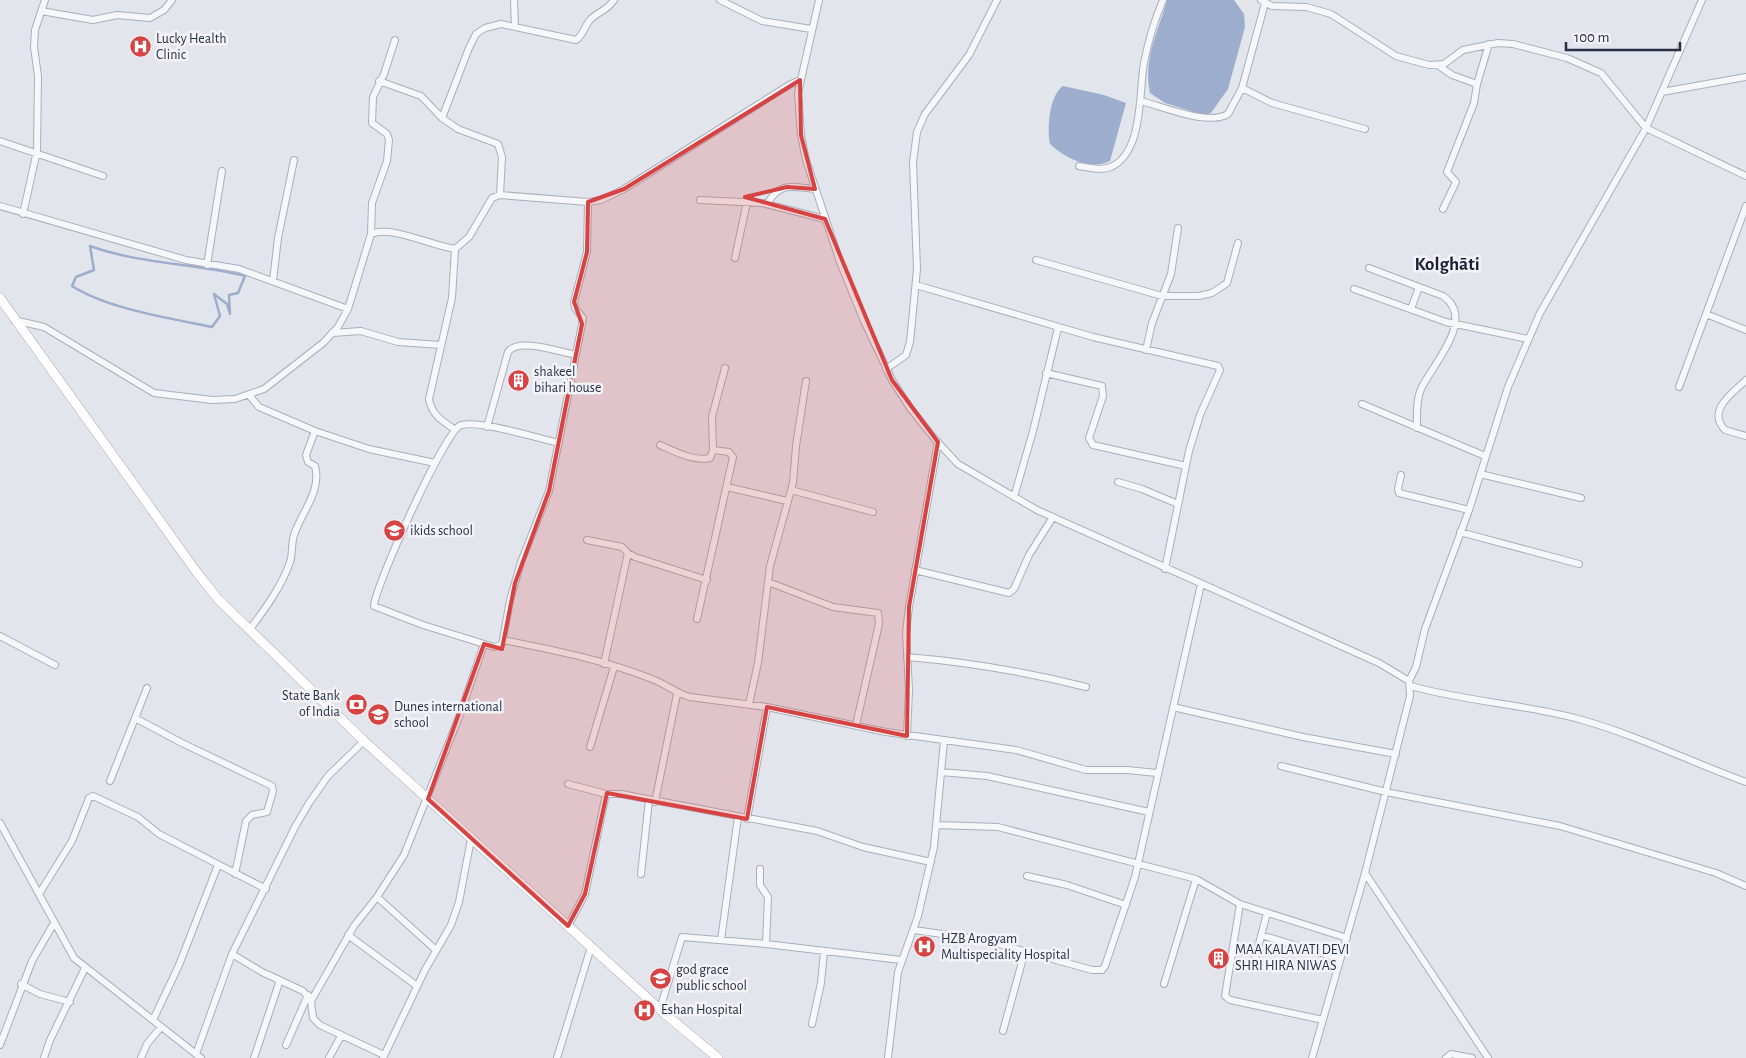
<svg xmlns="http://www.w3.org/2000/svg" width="1746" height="1058" viewBox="0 0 1746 1058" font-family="'Alegreya Sans',sans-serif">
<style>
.water{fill:#9cadcd}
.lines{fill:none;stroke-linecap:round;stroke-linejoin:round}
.stream{stroke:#9cadcd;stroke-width:2.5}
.minor-casing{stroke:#abaeba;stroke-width:8}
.secondary-casing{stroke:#abaeba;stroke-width:10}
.minor{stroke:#f6f7f9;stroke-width:6}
.secondary{stroke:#fff;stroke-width:9}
.marked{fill:#d74242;fill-opacity:0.2;stroke:#d74242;stroke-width:4;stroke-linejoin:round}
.labels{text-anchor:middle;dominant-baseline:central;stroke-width:5;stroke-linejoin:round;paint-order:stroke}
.poi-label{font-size:14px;fill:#292f45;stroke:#f3f4f9;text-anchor:start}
.district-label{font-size:19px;font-weight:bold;fill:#1b2036;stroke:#f3f4f9}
</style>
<rect width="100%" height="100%" fill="#e3e5ec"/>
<path class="water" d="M1167 0H1234L1244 14 1245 27 1228 89 1211 113 1204 115 1165 103 1150 93C1143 57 1158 33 1167 0Z
M1063 86 1104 95 1126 103 1110 161C1090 171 1065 158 1050 144 1047 128 1049 96 1063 86Z"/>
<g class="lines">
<path class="stream" d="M90 246C139 264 194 263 245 276L238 293 229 295 230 314 227 304 214 294 220 316 212 327C169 318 108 309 72 286L76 277 94 270Z"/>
<defs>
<path id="minor" d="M514 0 515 27
M720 0 762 21 811 29
M819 0 798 93 801 135 806 160 840 262 864 321 892 380 910 408 934 438 958 464 1037 510 1379 663 1409 681 1410 696 1365 873 1312 1058
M1261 0 1272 6 1306 7 1331 14 1396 56 1429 65 1444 64 1463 50 1498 43 1513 44 1567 58 1601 73 1646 128 1746 176
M41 11 93 20 117 15 150 18 164 10 172 0
M1439 66 1452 75 1477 84
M379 81 421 96 442 118 458 129 498 144 502 157 500 195
M1242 88 1272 103 1365 129
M1662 92 1746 77
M1141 101C1164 107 1208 126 1228 114L1242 88 1265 3
M442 118 469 48 476 34 485 28 501 24 576 40C583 36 584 27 590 20 597 12 607 11 614 0
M0 141 103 176
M1079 166C1092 168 1105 172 1116 164 1143 146 1139 91 1144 63 1148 42 1155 19 1163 0
M700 200 762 203 825 219
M767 204C781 181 792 187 815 189
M0 206 186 260 239 269 348 309 371 234C391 225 432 246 455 249L469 237 492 198 500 195 588 202 601 200 624 189 789 85 800 80
M1443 209 1456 182 1447 172 1474 103 1477 84 1489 44
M23 214 37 151 38 76 34 47 35 30 45 0
M371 234 372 203 387 161 389 140 387 134 372 123 373 97 384 74 395 40
M735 258 747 202
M1036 260 1162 296H1199L1212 293 1227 283 1238 243
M207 265 222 171
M1369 268 1443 296C1477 319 1432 365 1421 389 1416 400 1417 415 1417 428
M273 281 278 238 294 160
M916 285 1093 337 1218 366 1220 370 1200 415 1189 451 1165 569
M1354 289 1446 322 1528 339
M1411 309 1419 287
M1706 314 1746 330
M14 320 44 327 154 393 212 400 235 399 264 389 323 343 338 327 348 309
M332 333 361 331 398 342 441 345
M1146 350 1152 323 1171 274 1178 228
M886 369 906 355 910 342 917 269 913 162 917 132 925 114 969 55 997 0
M1046 373 1102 386 1103 396 1089 438 1093 445 1186 466
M1746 380C1733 393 1706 410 1725 430L1746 436
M1679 387 1746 206
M249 395 259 407 315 431 306 455 308 462 315 466C322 491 301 513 294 535 291 544 293 554 290 562 282 586 265 609 250 629
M1362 404 1485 456
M487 427 508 352C518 337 560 352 576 355
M454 429C441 420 432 415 429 399L452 298 455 249
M315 431 369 449 435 463
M559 443C536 438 481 420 461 425 446 429 375 586 374 606L423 625 494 647 501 645 503 640C553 650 605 660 652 679 666 684 675 693 690 697L767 707 886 732 1016 750 1086 770H1127L1157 773
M660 445C674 451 694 462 710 458L713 450 729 452 733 457 697 619
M713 450 712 417 725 368
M1480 474 1581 498
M1401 475 1398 489 1399 493 1469 510
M1118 482 1142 489 1178 504
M727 487 787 501
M791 490 873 512
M1014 497 1033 431 1058 328
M1460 532 1579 564
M587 540 622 547 628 553 635 557 707 580
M915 570 1009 593 1014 589 1029 555 1053 517
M768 582 833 607 878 613 879 624 856 725
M0 636 55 665
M503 640 510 600 521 562 549 491 582 324 583 318 575 308 574 302 587 252 588 202
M907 657C967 662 1027 672 1086 687
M604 664 628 553
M1409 681 1416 667 1425 629 1469 510 1508 387 1540 313 1646 128 1702 0
M1411 686C1467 702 1526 704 1582 720 1639 736 1691 762 1746 782
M749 704 758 663 770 566 793 483 796 446 806 381
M1173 707 1303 737 1396 754
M135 718 182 743 272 786 273 791 267 812 252 815 246 821 235 874
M907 736 909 690 906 632 909 607 938 442
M590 747 614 667
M1281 766 1386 792 1560 826 1716 873 1746 886
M941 772 987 776 1149 812
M110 781 147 688
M568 784 606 794H621L817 831 863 847 931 862
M655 802 677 694
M747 819 767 707
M0 823 74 958 201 1058
M937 825 998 827 1196 879 1240 904 1347 938
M760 869V885L768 897 766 944
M1365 873 1488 1058
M641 874 649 800
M1027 876 1067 885 1126 905
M39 894 72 841 89 798 93 796 138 817 159 834 266 889
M377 897 436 950
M1240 904 1225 996 1230 1000 1323 1020
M568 926 585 894 606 794
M914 930 984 940 1092 970H1102L1105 966 1135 877 1201 584
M348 935 417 986
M1261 935 1340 959
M721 940 738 817
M232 954 262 972 303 991 311 1001 313 1018 320 1025 384 1055
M1254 963 1267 913
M21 984 40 994 70 1002
M1164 984 1196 879
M311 1001 354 926 377 897 404 855 459 717 484 644
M660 1009 682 937 766 944 901 960
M153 1020 179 965 218 865
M812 1024 821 983 824 951
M1003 1031 1025 951
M0 1045 32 961 54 923
M286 1045 308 995
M196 1054 232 954 295 827 309 803 328 776 364 741
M44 1058 50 1040 85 968
M141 1058 147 1044 161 1027
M254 1058 280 980
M329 1058 341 1036
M383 1058 425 970 451 925 459 902 471 839
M557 1058 591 947
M888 1058 898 972 918 916 934 847 944 741
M1446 1058 1451 1054 1472 1058"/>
<path id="secondary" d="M0 298 198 574 218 599 364 741 665 1014 718 1058"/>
</defs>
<use href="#minor" class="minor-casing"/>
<use href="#secondary" class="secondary-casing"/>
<use href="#minor" class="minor"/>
<use href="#secondary" class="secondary"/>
</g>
<path class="marked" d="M800 80 801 135 815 189 787 187 745 197 825 219 892 380 938 442 909 607 907 736 767 707 747 819 607 793 585 894 568 926 428 799 484 644 502 649 515 583 549 491 582 324 574 302 587 252 588 202 624 189Z"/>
<defs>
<symbol id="hospital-disc" viewBox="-11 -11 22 22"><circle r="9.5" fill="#d74242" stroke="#f3f4f9"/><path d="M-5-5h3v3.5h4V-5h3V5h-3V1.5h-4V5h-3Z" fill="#fff"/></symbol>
<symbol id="building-disc" viewBox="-11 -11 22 22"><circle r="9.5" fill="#d74242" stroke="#f3f4f9"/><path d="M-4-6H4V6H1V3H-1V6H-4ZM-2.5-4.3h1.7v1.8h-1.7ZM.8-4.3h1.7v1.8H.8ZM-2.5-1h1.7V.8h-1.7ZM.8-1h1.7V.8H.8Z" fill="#fff"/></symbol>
<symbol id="school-disc" viewBox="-11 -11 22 22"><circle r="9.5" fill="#d74242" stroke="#f3f4f9"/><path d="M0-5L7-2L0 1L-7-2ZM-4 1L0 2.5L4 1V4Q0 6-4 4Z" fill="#fff"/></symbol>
<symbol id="bank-disc" viewBox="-11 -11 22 22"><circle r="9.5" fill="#d74242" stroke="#f3f4f9"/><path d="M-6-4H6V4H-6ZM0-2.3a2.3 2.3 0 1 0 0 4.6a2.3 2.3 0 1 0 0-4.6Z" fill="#fff"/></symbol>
</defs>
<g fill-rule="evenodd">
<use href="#hospital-disc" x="128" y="34" width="25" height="25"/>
<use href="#building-disc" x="506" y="368" width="25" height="25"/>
<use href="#school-disc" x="382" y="518" width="25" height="25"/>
<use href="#bank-disc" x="344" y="692" width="25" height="25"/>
<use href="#school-disc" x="366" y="702" width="25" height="25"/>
<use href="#hospital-disc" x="912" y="934" width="25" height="25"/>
<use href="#building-disc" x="1206" y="946" width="25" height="25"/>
<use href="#school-disc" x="648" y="966" width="25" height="25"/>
<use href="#hospital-disc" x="632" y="998" width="25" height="25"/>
</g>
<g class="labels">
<g class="poi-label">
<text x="156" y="39">Lucky Health<tspan x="156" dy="16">Clinic</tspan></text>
<text x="534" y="372">shakeel<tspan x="534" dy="16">bihari house</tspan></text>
<text x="410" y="531">ikids school</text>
<text x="340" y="696" text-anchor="end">State Bank<tspan x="340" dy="16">of India</tspan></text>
<text x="394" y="707">Dunes international<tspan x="394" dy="16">school</tspan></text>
<text x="941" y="939">HZB Arogyam<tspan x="941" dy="16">Multispeciality Hospital</tspan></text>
<text x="1235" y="950">MAA KALAVATI DEVI<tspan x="1235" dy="16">SHRI HIRA NIWAS</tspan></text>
<text x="676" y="970">god grace<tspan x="676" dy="16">public school</tspan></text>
<text x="661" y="1010">Eshan Hospital</text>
</g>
<g class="district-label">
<text x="1447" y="264">Kolghāti</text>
</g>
</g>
<path d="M1566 42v8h114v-8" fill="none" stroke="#292f45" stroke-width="2.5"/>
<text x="1574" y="42" font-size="15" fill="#292f45" stroke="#f3f4f9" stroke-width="4" paint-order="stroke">100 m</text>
</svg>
